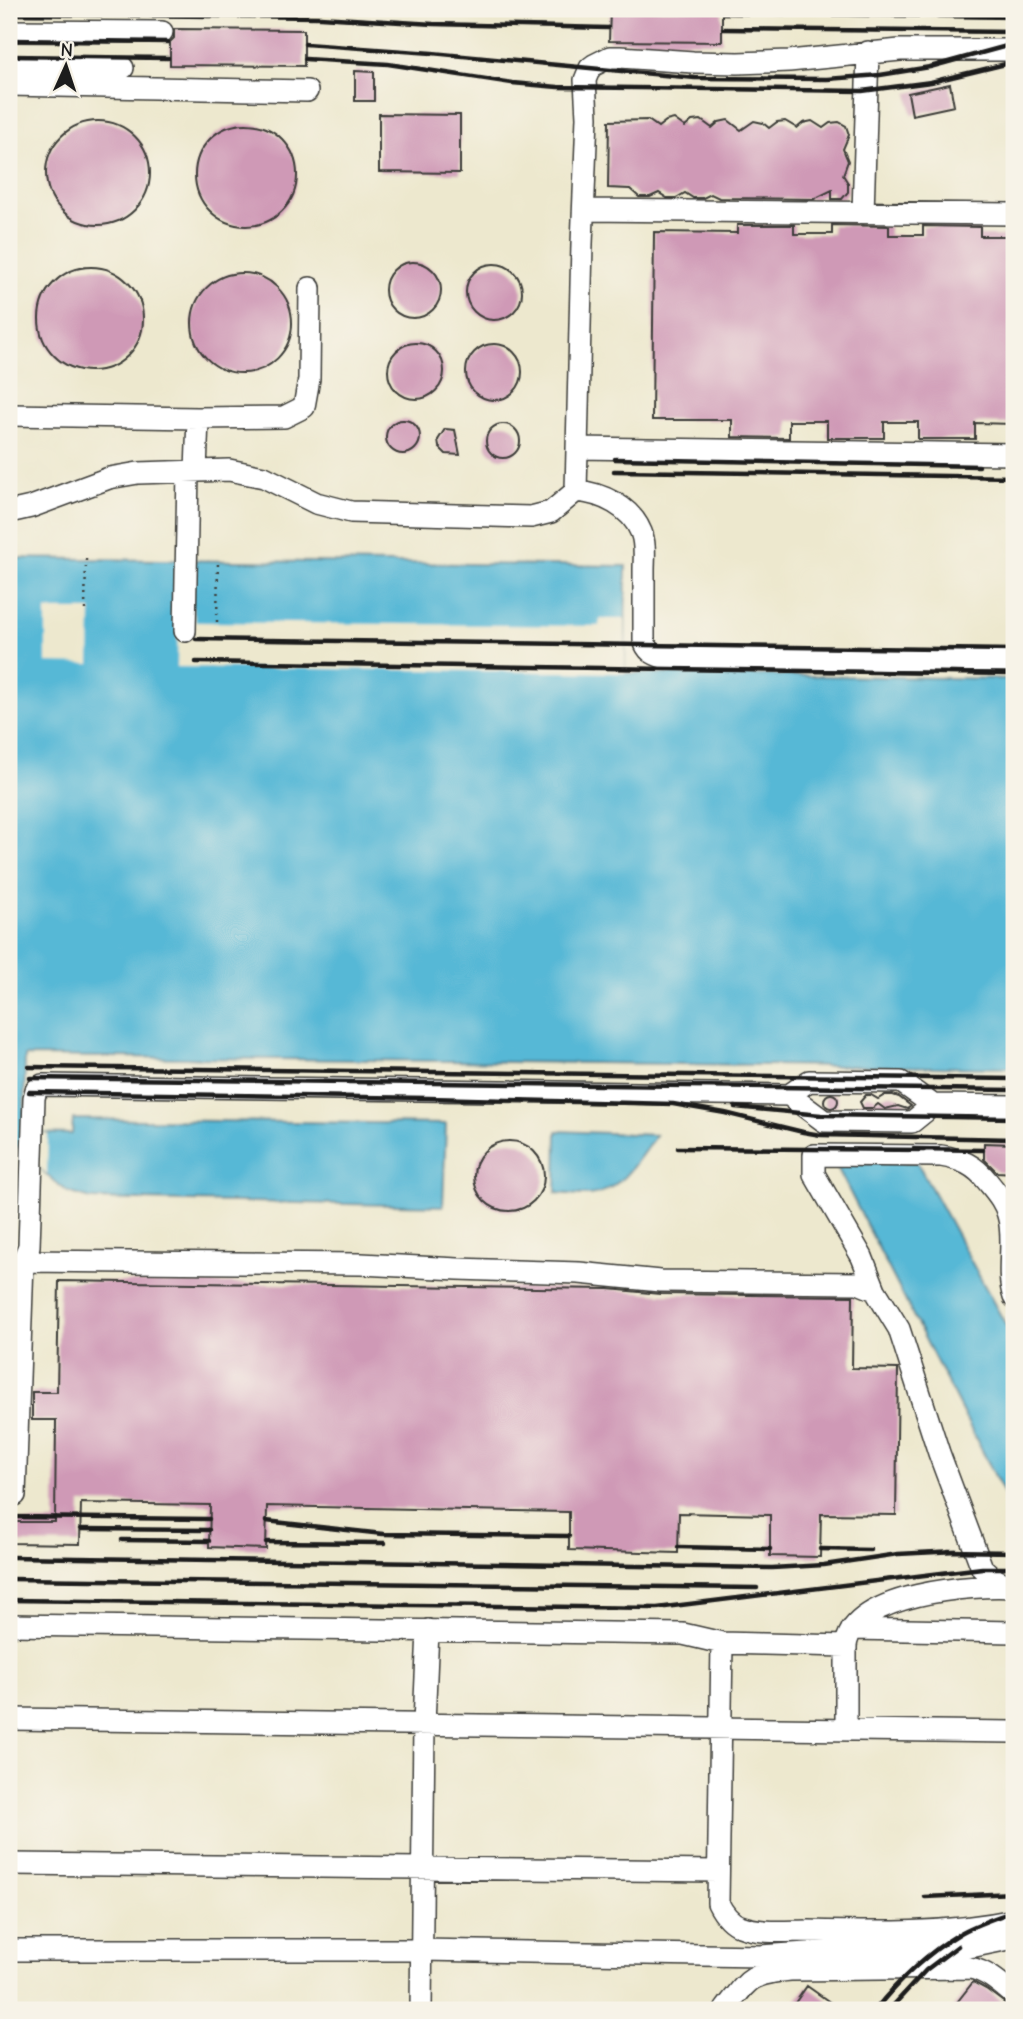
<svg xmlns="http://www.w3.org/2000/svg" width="1023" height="2019" viewBox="0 0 1023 2019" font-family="'Comic Neue',sans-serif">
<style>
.water{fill:#57b8d6;stroke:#3a6a79;stroke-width:2}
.pier{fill:#ede8ce}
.building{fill:#cf99b6}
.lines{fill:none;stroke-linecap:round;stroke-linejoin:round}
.minor-casing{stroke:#3b3b37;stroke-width:24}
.path{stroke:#3b3b37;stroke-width:2.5;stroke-dasharray:2 5;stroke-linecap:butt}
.minor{stroke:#fff;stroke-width:21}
.rail{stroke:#1c1c1c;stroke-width:4.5}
</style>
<rect width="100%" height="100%" fill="#f7f3e8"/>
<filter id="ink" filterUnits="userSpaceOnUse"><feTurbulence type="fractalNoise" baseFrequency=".0143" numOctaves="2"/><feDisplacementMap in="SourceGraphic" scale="14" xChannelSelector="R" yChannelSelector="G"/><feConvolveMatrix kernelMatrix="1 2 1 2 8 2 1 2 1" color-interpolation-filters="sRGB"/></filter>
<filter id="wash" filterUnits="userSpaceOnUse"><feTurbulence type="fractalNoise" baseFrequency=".00686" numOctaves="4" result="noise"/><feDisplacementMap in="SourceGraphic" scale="28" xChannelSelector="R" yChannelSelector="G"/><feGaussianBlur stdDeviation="1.57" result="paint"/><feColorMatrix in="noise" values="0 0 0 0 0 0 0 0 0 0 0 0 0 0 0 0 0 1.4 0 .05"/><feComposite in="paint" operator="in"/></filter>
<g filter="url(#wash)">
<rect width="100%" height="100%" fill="#ede8ce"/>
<path class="water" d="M9 558 626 566 625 673 1014 679V1068L25 1056 24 1133 72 1134 73 1119 446 1124 443 1206 91 1199 68 1192 47 1175 23 1151 9 1141Z
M557 1131 656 1135C639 1158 620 1193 589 1195 578 1195 567 1194 556 1193Z
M917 1162 1014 1340V1513L835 1163Z"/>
<path class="pier" d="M179 560 196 622 599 626 600 619H625V673L177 667Z
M46 610H91L90 664 46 663Z
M24 1133 48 1134 47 1175 23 1151Z"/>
<g id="blocks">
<path class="building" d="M610 9H722V42L609 41Z
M174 29 304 30V66L170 65V42L174 38Z
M355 71 374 72V101H355Z
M950 84 954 106 912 115 908 93Z
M379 114 460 115V173L379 172Z
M674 119 685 127 692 121 701 120 712 128 719 122 728 120 741 130 754 121 763 123 769 128 777 122 785 121 797 128 803 123 812 121 823 128 830 123 839 122 846 126 849 135 843 149 848 161 843 175 848 183V192L842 199H832V190L814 199 719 198 711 194 703 198H693L685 193 676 198H667L659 193 650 197H639L630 189 608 188 609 121 648 120 658 127 666 121Z
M46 173a52 52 0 1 1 104 0a52 52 0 1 1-104 0Z
M195 175a51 51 0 1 1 102 0a51 51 0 1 1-102 0Z
M737 225H794V234H832V225L889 226V235H923V226L980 227V236H1014V424L975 423V439H918V422H884V438H827V421H789V438L732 437V420H652L654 232 737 233Z
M385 290a28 28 0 1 1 56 0a28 28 0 1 1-56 0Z
M466 292a28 28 0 1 1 56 0a28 28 0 1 1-56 0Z
M39 319a52 52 0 1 1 104 0a52 52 0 1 1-104 0Z
M192 323a50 50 0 1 1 100 0a50 50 0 1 1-100 0Z
M388 371a28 28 0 1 1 56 0a28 28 0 1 1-56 0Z
M466 372a28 28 0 1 1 56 0a28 28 0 1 1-56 0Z
M386 437a17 17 0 1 1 34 0a17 17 0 1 1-34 0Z
M486 441a17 17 0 1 1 34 0a17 17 0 1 1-34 0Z
M445 429 455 430 460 455 446 454 439 447 438 440Z
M824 1101a7 7 0 1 1 14 0a7 7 0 1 1-14 0Z
M866 1095H871L878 1099 885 1095H893L899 1097 911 1106 907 1109 898 1106 885 1109 878 1104 873 1108H863L860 1102Z
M474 1176a35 35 0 1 1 70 0a35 35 0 1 1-70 0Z
M984 1143 1014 1144V1173L997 1172 984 1159Z
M59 1281 609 1289 660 1294 853 1296 852 1368 898 1369 896 1515 821 1514 820 1557 770 1556V1515L679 1513 678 1553 569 1550V1512L267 1506 266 1549 209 1547 210 1505 81 1503 80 1544 9 1543V1522H55L56 1420H32V1392H57Z
M973 1982 986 1989 1014 2010H951Z
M807 1986 841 2010H790Z"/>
</g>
</g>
<g filter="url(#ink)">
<use href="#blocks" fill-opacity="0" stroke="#3b3b37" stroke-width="2"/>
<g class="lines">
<defs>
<path id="minor" d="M9 31 162 32
M9 67 123 68
M9 85 307 91
M584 210 1014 214
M863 213 868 52
M9 415 198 418 196 471
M198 418 284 417 304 407 309 379 310 288
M577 448 1014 454
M576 491 582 244 587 117 585 80 590 68 594 65 610 57H620L693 62 738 63 789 61 900 50H1014
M9 512 31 507 109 478 138 473 229 470 264 477 316 503 351 512 531 517 551 512 576 491C602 493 631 507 641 532 646 544 644 558 644 570 644 593 644 617 644 640 647 651 653 654 663 657L1014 661
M185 631 188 472
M789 1095 824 1121 912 1122 933 1105
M9 1264 23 1261 29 1246 34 1098 36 1090 42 1085 789 1095 809 1081 901 1082 933 1105 1014 1106
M15 1495 23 1261 361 1264 458 1269 579 1273 660 1281 858 1283 875 1290
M1008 1585 996 1580 982 1568 939 1453 899 1329 875 1290 862 1257 814 1174V1155L941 1156C961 1159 975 1165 988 1182 996 1192 1005 1202 1008 1215 1016 1241 1005 1270 1014 1297
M9 1625 683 1634 722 1643 846 1646C852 1593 974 1584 1014 1587
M852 1629 1014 1632
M722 1643 718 1903C723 1913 729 1922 740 1926 760 1934 787 1931 809 1931 878 1933 947 1934 1014 1920
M9 1719 1014 1732
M846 1730V1646
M9 1864 718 1871
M9 1950H422L760 1956 839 1951H933L975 1946 1014 1938
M421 2010 424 1724 428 1630
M725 2010C749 1979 749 1974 790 1970L970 1968C987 1971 1001 1984 1014 1995"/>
</defs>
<use href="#minor" class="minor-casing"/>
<path class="path" d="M85 610 86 559
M217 622 218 561"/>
<use href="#minor" class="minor"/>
<path class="rail" d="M379 9 609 11
M723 13 1014 17
M9 14 320 17 433 24 608 28
M723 29 1014 32
M9 40 168 42
M305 44 432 53 695 78 827 79 880 75 930 67 1014 44
M9 56 168 58
M305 59 388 64 512 83 558 87 862 91 931 82 1014 62
M615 459 979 466
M614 471 1014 477
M196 639 1014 650
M196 662 1014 674
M29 1067 1014 1079
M30 1078 1014 1090
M29 1092 428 1098 673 1104 725 1113 803 1132 821 1135 1014 1139
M735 1107 821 1115 1014 1118
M678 1148 924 1150
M914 1149 983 1150
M9 1517 209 1519
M266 1521 383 1534 569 1536
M80 1529 209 1530
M122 1540 209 1541
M266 1542 385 1543
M678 1547 770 1549
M820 1549 871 1550
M948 1551 1014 1552
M9 1557 772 1568 824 1565 898 1554 956 1551
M9 1579 757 1588
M9 1600 657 1608 982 1568H1014
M925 1897 1014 1893
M875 2010C899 1980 926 1954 959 1934 976 1924 996 1918 1014 1911
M889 2010 926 1970 958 1946"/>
</g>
</g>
<rect width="1023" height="2019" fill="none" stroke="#f7f3e8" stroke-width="35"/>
<g transform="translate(66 66) rotate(3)" stroke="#f7f3e8" stroke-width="5" paint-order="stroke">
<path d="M0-5L12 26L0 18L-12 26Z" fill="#1c1c1c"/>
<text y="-10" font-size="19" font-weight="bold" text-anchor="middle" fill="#1c1c1c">N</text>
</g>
</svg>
